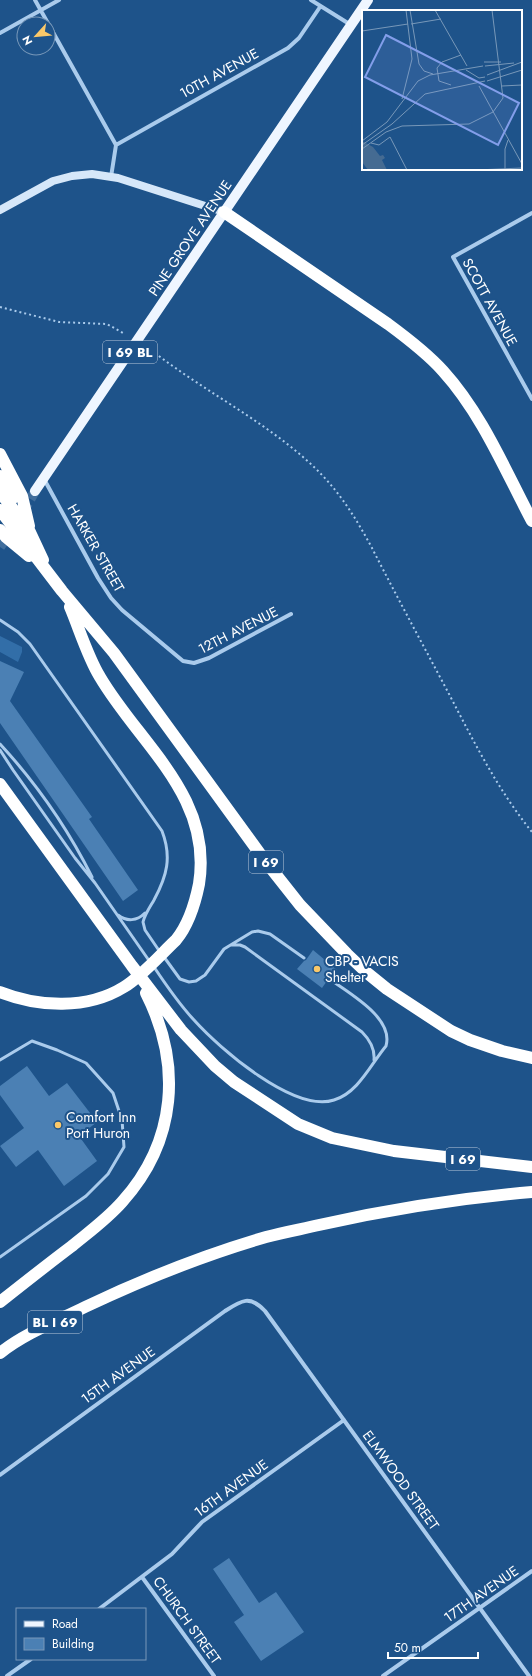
<svg xmlns="http://www.w3.org/2000/svg" width="532" height="1676" viewBox="0 0 532 1676" font-family="Jost,sans-serif">
<style>
.green{fill:#326ea8}
.building{fill:#4b80b4}
.lines{fill:none;stroke-linecap:round;stroke-linejoin:round}
.primary-tunnel{stroke:#406d9c;stroke-width:10;stroke-dasharray:10 5;stroke-linecap:butt}
.path{stroke:#aacbec;stroke-width:2;stroke-dasharray:2 3;stroke-linecap:butt}
.lane{stroke:#aacbec;stroke-width:3}
.street{stroke:#aacbec;stroke-width:4}
.secondary{stroke:#d6e7f9;stroke-width:8}
.primary{stroke:#eff6ff;stroke-width:10}
.highway{stroke:#fff;stroke-width:12}
.poi-dot{fill:#fac869;stroke:#1e538a;stroke-width:1.5}
.labels{text-anchor:middle;dominant-baseline:central;stroke-width:4;stroke-linejoin:round;paint-order:stroke}
.shield{fill:#1e538a;stroke:#bccbdc;stroke-width:1}
.shield-label{font-size:13px;font-weight:bold;fill:#fff}
.street-label{font-size:14px;fill:#fff;stroke:#1e538a}
.poi-label{font-size:14px;fill:#fff;stroke:#1e538a;text-anchor:start}
.inset-road{fill:none;stroke:#7898b9;stroke-width:1}
.view{fill:#839eea;fill-opacity:0.15;stroke:#839eea;stroke-width:2}
.inset-edge{fill:none;stroke:#fff;stroke-width:2}
</style>
<rect width="100%" height="100%" fill="#1e538a"/>
<path class="green" d="M0 636 22 647V652L18 662 0 652Z"/>
<path class="building" d="M0 661 24 672 10 701 92 817 89 819 138 890 123 901 0 723Z
M313 950 337 970 329 978 322 988 297 969 304 961 306 960Z
M27 1066 49 1096 67 1083 97 1122 79 1136 97 1161 64 1186 38 1150 16 1167 0 1146 24 1128 0 1095V1086Z
M229 1558 259 1603 276 1592 304 1632 261 1661 234 1622 244 1615 213 1569Z"/>
<g class="lines">
<path class="primary-tunnel" d="M23 512 35 491
M0 547 10 532"/>
<path class="path" d="M0 307 59 322 107 324 123 333
M155 353C208 394 276 427 322 475 343 497 358 522 372 548 397 597 423 645 449 694 474 742 498 790 532 832"/>
<path class="lane" d="M0 620 18 632 30 644 162 831C172 857 167 876 154 900 150 907 145 914 143 922L145 930 160 952
M0 744C36 783 68 829 92 877
M0 750 13 770 75 858 95 883 150 962
M118 915C127 922 137 921 145 913
M232 945H240L245 947 362 1032C370 1040 375 1049 374 1060
M164 957 180 979 189 982 196 981 205 975 224 949 252 932 258 931 270 934 304 958
M154 967C166 985 179 1004 194 1020 220 1049 294 1113 334 1100 358 1093 371 1064 386 1046 394 1018 350 994 331 980
M0 1060 32 1041 57 1050 86 1063 113 1093 122 1120 124 1147 108 1174 86 1196 0 1257"/>
<path class="street" d="M35 0 116 145 111 177
M311 0 351 25
M0 33 59 0
M116 145 288 48 299 38 320 7
M532 213 453 257 532 399
M44 479 98 578 111 598 122 610 183 661 194 663 209 658 291 614
M0 1475 225 1311C242 1300 250 1295 265 1311L529 1676
M142 1577 214 1676
M99 1609 172 1554 202 1522 344 1420
M7 1676 31 1659
M383 1676 532 1571"/>
<path class="secondary" d="M0 210 53 181 72 176 92 174 118 178 224 212"/>
<path class="primary" d="M35 491 368 0"/>
<path class="highway" d="M224 212 388 324C407 338 427 353 443 371 482 414 505 470 532 521
M0 454 22 496 29 526
M0 476 13 498
M0 492 29 530 43 560
M0 510 62 591 114 653 266 862 300 905 347 954 366 972 387 989 451 1031 470 1040 502 1051 532 1058
M0 530 6 537 29 556
M0 784 132 966 181 1030 215 1066 234 1082 298 1124 332 1138 394 1151 532 1167
M0 992C38 1007 87 1010 124 987 142 976 160 955 176 940 189 924 195 904 199 884 213 796 140 745 100 677 88 658 79 628 70 607
M0 1302C24 1283 48 1264 72 1246 89 1232 107 1219 122 1202 177 1141 182 1064 146 993
M0 1353C25 1333 57 1321 85 1307 144 1279 204 1255 266 1237 284 1232 302 1229 319 1225 390 1209 460 1198 532 1192"/>
</g>
<g class="poi-dot">
<circle cx="317" cy="969" r="4"/>
<circle cx="58" cy="1125" r="4"/>
</g>
<g class="labels">
<g class="shield">
<rect x="103" y="341" width="54" height="22" rx="3"/>
<rect x="249" y="851" width="34" height="22" rx="3"/>
<rect x="446" y="1148" width="34" height="22" rx="3"/>
<rect x="28" y="1311" width="54" height="22" rx="3"/>
</g>
<g class="shield-label">
<text x="130" y="352">I 69 BL</text>
<text x="266" y="862">I 69</text>
<text x="463" y="1159">I 69</text>
<text x="55" y="1322">BL I 69</text>
</g>
<g class="street-label">
<text transform="translate(219 73) rotate(-29)">10TH AVENUE</text>
<text transform="translate(190 238) rotate(-56)">PINE GROVE AVENUE</text>
<text transform="translate(490 302) rotate(61)">SCOTT AVENUE</text>
<text transform="translate(96 548) rotate(60)">HARKER STREET</text>
<text transform="translate(238 630) rotate(-27)">12TH AVENUE</text>
<text transform="translate(118 1375) rotate(-36)">15TH AVENUE</text>
<text transform="translate(401 1480) rotate(54)">ELMWOOD STREET</text>
<text transform="translate(231 1488) rotate(-36)">16TH AVENUE</text>
<text transform="translate(481 1594) rotate(-35)">17TH AVENUE</text>
<text transform="translate(187 1620) rotate(54)">CHURCH STREET</text>
</g>
<g class="poi-label">
<text x="325" y="961">CBP - VACIS<tspan x="325" dy="16">Shelter</tspan></text>
<text x="66" y="1117">Comfort Inn<tspan x="66" dy="16">Port Huron</tspan></text>
</g>
</g>
<g transform="translate(362 10)">
<rect width="160" height="160" fill="#1e538a"/>
<path d="M0 131 11 137 18 146 21 145 23 148 20 150 25 160H6L0 152Z" fill="#456b92"/>
<path class="inset-road" d="M48 0 57 54 62 61 71 64M73 0 105 56M130 0 141 88 131 102M49 14 79 9M0 21 46 14M122 52H139M123 56 152 53M104 60 117 68 123 67M125 65 160 52M125 71 160 60M89 75 77 71 75 58 80 52 99 45M117 76 160 154M140 76 160 75M40 89 50 49 44 0M0 131 25 112 56 71 68 65 121 56M9 133 17 135 28 127 45 160M0 135 30 114 63 84 123 71M0 139 24 122 40 116 107 114 131 102M143 159V139L146 130M114 160 160 158"/>
<path class="view" d="M24 25 157 93 136 135 3 67Z"/>
<rect width="160" height="160" class="inset-edge"/>
</g>
<rect x="16" y="1608" width="130" height="52" fill="#1e538a" stroke="#7898b9"/>
<rect x="24" y="1621" width="20" height="6" fill="#eff6ff" stroke="#7898b9"/>
<text x="52" y="1628" font-size="12" fill="#ffffff">Road</text>
<rect x="24" y="1638" width="20" height="12" fill="#4b80b4" stroke="#7898b9"/>
<text x="52" y="1648" font-size="12" fill="#ffffff">Building</text>
<g transform="translate(36 36) rotate(243)"><circle r="19" fill="#1e538a" stroke="#7898b9"/>
<path d="M0-3L7 15L0 10L-7 15Z" fill="#fac869"/>
<text y="-6" font-size="11" font-weight="bold" text-anchor="middle" fill="#ffffff">N</text>
</g>
<path d="M388 1652v6h90v-6" fill="none" stroke="#ffffff" stroke-width="2"/>
<text x="394" y="1652" font-size="12" fill="#ffffff" stroke="#1e538a" stroke-width="3" paint-order="stroke">50 m</text>
</svg>
